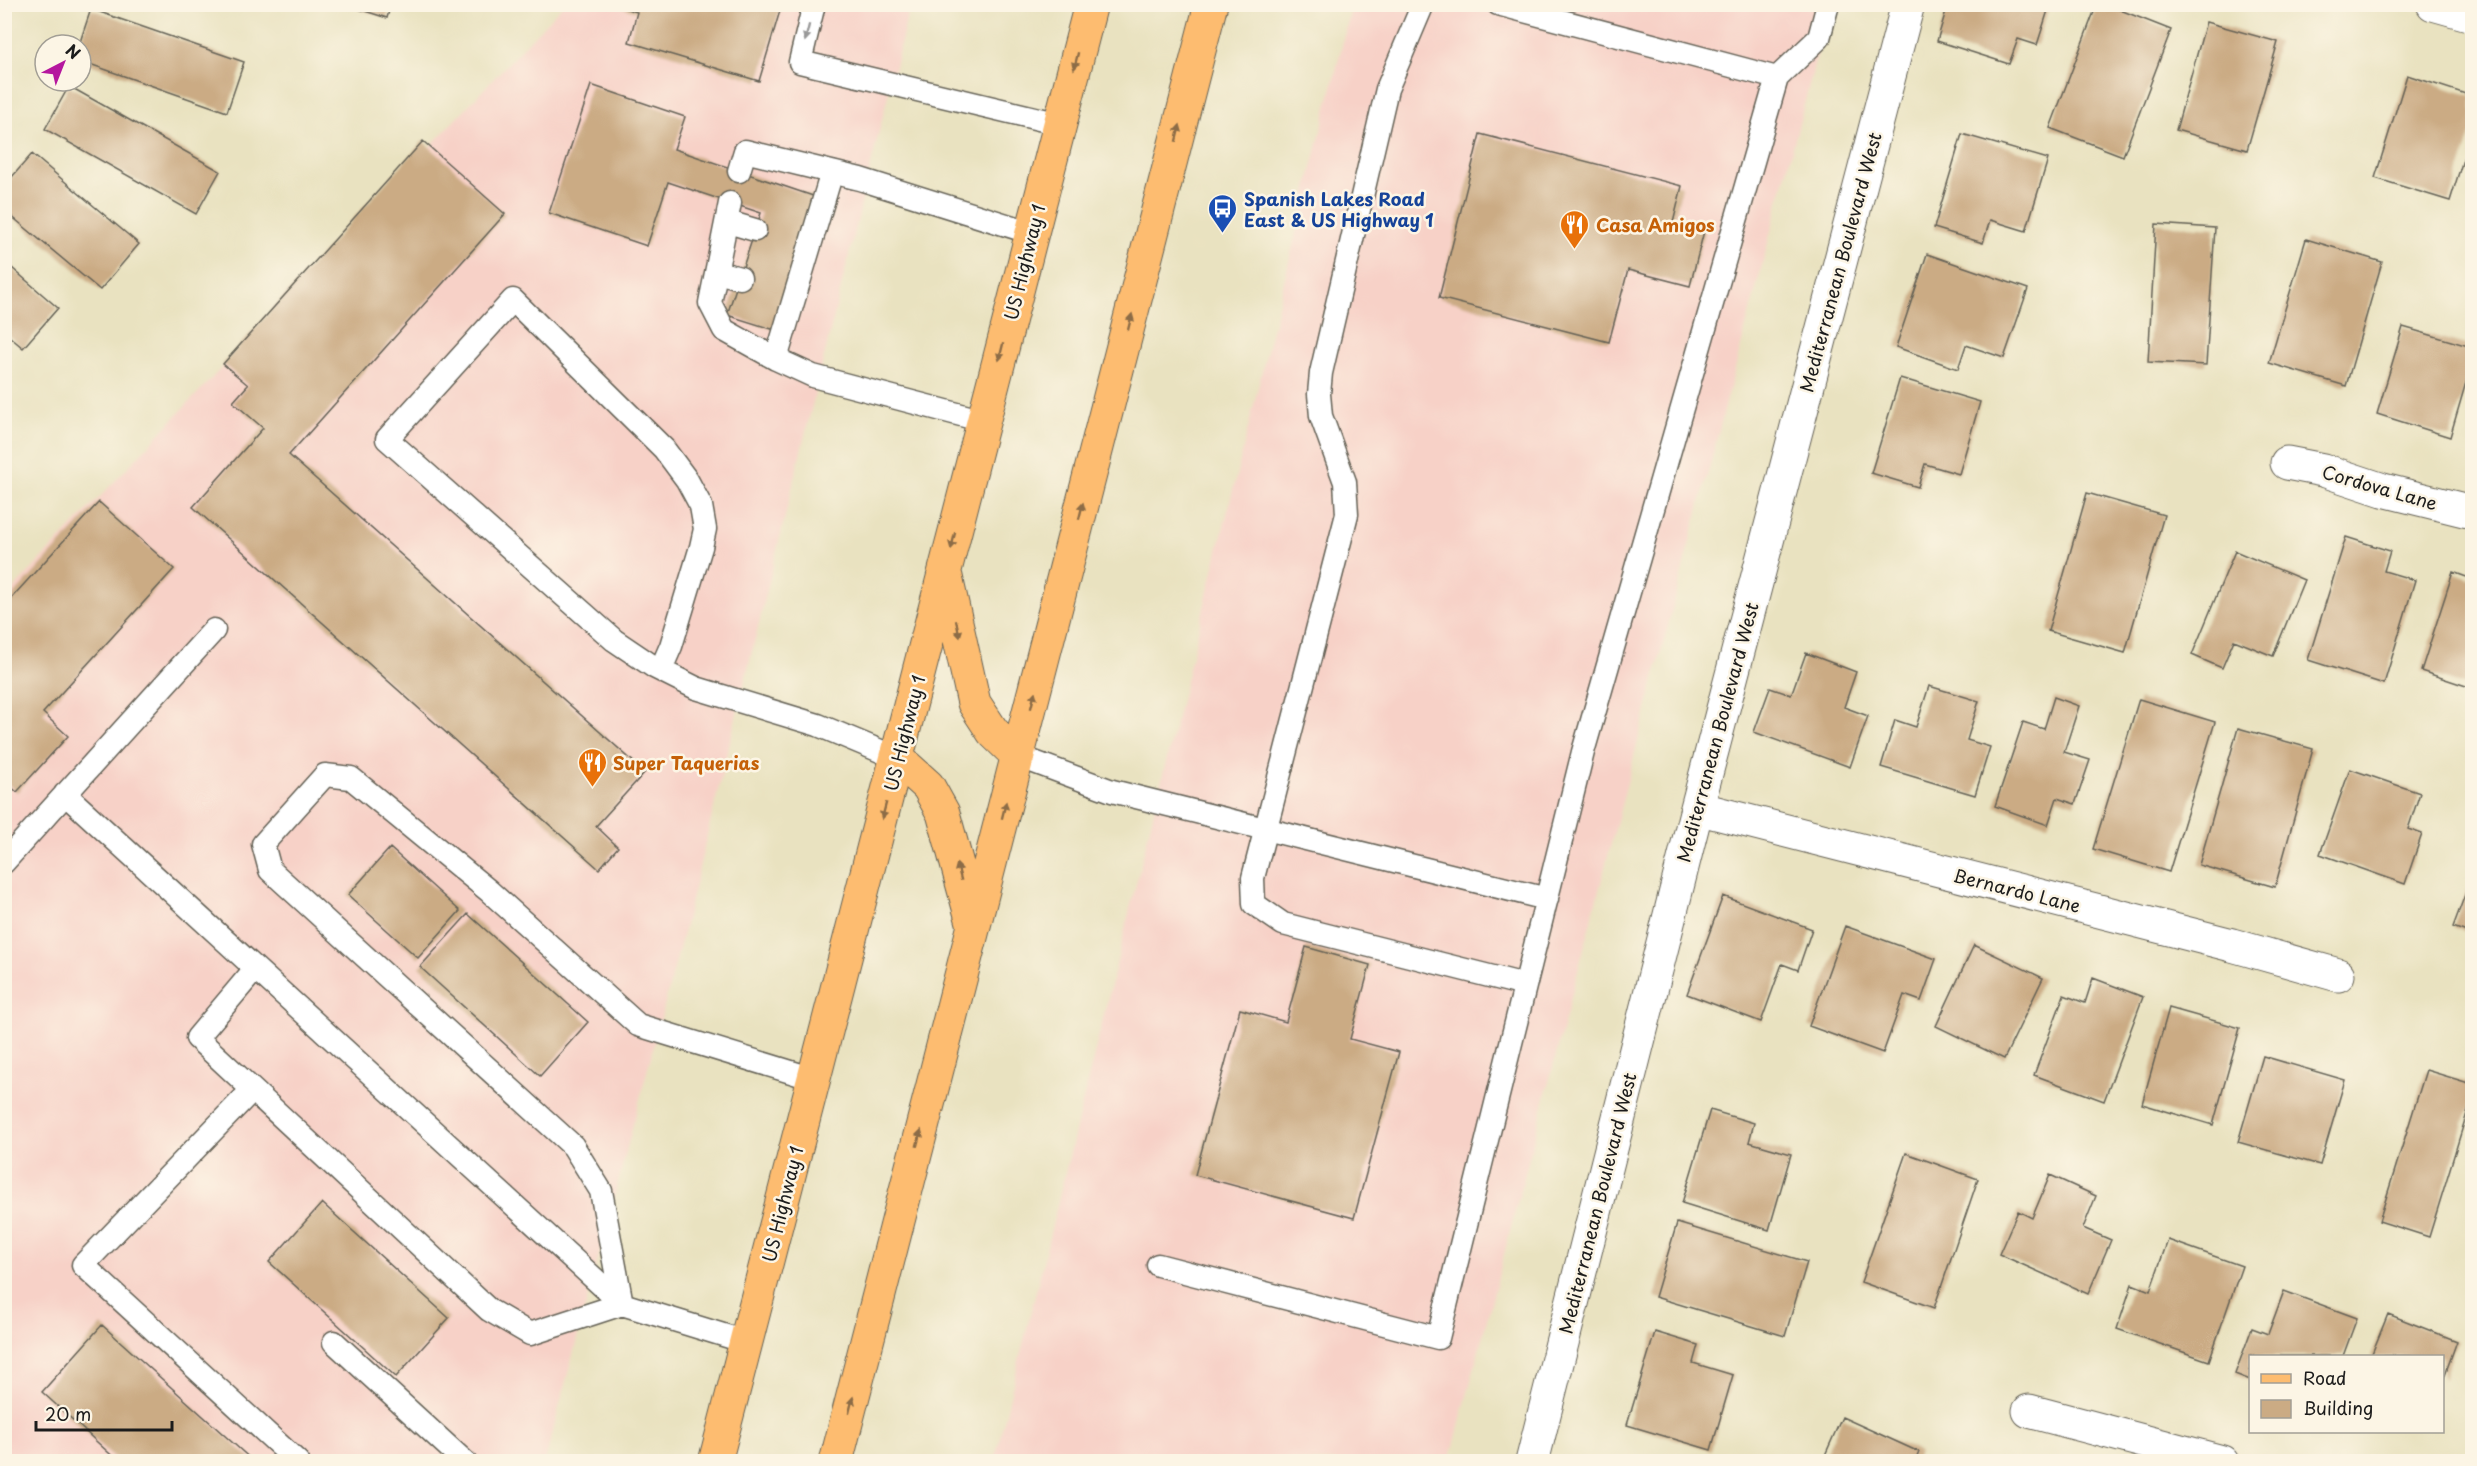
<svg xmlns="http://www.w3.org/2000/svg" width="2477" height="1466" viewBox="0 0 2477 1466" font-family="'Playpen Sans',sans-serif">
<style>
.built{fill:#f7d1c7}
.building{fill:#cbab84}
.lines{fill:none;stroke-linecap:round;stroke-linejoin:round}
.lane-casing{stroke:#646155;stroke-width:25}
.street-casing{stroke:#646155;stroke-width:35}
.primary-casing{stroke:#646155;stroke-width:35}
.lane{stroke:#fff;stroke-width:22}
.street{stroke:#fff;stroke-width:33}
.primary{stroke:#fdbc6f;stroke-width:33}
.oneway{fill:#999}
.oneway2{fill:#8c6c46}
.labels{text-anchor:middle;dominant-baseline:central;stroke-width:5;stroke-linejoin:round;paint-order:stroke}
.transit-label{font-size:18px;font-weight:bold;fill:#164399;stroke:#fcf5e5;text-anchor:start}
.food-label{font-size:18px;font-weight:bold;fill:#c56008;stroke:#fcf5e5;text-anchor:start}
.street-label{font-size:18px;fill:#1c1c1c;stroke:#fcf5e5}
</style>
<rect width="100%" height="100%" fill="#fcf5e5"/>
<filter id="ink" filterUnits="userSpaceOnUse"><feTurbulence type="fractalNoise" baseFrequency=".0167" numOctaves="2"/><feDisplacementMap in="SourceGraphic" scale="12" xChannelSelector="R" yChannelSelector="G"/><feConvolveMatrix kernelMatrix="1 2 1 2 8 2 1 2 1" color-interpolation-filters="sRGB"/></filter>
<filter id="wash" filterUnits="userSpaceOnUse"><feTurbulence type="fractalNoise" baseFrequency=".008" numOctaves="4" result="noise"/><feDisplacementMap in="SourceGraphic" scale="24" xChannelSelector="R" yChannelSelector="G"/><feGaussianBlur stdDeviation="1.35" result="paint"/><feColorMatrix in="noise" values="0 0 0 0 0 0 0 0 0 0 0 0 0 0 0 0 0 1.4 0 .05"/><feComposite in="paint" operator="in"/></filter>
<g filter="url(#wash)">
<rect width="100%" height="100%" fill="#e9e2c0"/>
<path class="built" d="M563 5H910L682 938 545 1461H5L4 599Z
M1352 5H1830L1450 1461 994 1462Z"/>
<g id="blocks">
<path class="building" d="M343 4H391L387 18Z
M782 4 759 81 629 42 637 12 614 5Z
M1948 4H2050L2037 45 2018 39 2009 64 1937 41Z
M2097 4H2105L2171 30 2123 156 2050 128Z
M91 9 244 62 227 112 81 61V45H79Z
M2206 22 2278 42 2247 150 2176 130Z
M2407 75 2472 96V131L2450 201 2375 178Z
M591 85 685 117 674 149 819 198 775 330 727 315 761 213 668 182 647 246 549 213Z
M69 86 220 171 196 214 45 129Z
M1480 134 1682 186 1673 223 1704 231 1690 286 1628 270 1609 342 1439 298Z
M1962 134 2048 159 2026 231 1990 220 1983 243 1934 228Z
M423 141 505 214 289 455 645 772 596 826 618 847 599 869 193 507 263 428 233 402 248 385 223 364Z
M32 154 139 244 100 290 4 210V186Z
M2156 224 2215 228 2206 365 2148 362Z
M2306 239 2382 262 2346 386 2269 363Z
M1927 254 2028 289 2004 358 1966 345 1958 369 1896 347Z
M4 261 58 308 23 348 4 332Z
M2403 327 2472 347V362L2450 437 2377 414Z
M1900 378 1980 402 1959 474 1925 464 1918 487 1871 473Z
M2087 493 2164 515 2125 653 2048 631Z
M99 502 174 569 43 713 68 736 17 792 4 781V606Z
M2346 537 2390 551 2384 571 2415 580 2384 684 2308 660Z
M2235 551 2304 580 2273 656 2234 640 2222 668 2192 655Z
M2453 572 2472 579V688L2421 671Z
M1806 653 1856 672 1844 707 1868 716 1850 767 1754 732 1770 688 1791 695Z
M1929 686 1979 701 1967 740 1990 747 1975 795 1881 767 1895 720 1916 727Z
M2054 697 2079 706 2064 752 2090 760 2075 804 2057 798 2048 825 1995 806 2023 722 2044 729Z
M2139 699 2215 722 2169 872 2093 849Z
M2238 728 2313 749 2275 887 2199 865Z
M2350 769 2420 793 2408 829 2422 834 2405 884 2320 854Z
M390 848 460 911 418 958 348 895Z
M2472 876V934L2453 927Z
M1723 896 1812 929 1798 970 1782 964 1761 1022 1687 994Z
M468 914 588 1022 540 1076 420 967Z
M1845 926 1936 959 1921 1001 1904 995 1883 1053 1809 1026Z
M1974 945 2043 978 2004 1059 1936 1026Z
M1306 947 1370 965 1350 1039 1399 1052 1354 1218 1195 1175 1240 1009 1286 1022Z
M2093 978 2143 997 2104 1101 2034 1075 2064 995 2085 1003Z
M2169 1008 2240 1028 2213 1125 2142 1104Z
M2263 1056 2345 1080 2320 1165 2238 1142Z
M2426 1070 2472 1084V1097L2429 1237 2379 1221Z
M1710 1110 1754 1123 1749 1142 1791 1154 1769 1230 1682 1203Z
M1906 1153 1978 1179 1934 1308 1861 1282Z
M2050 1175 2096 1196 2083 1228 2111 1240 2088 1294 1999 1254 2018 1211 2032 1218Z
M322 1203 449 1318 396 1377 269 1262Z
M1677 1223 1807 1262 1785 1336 1655 1297Z
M2168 1240 2242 1266 2209 1361 2117 1329 2132 1284 2150 1291Z
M2284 1291 2357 1318 2343 1356H2250V1380L2235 1374 2252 1328 2268 1334Z
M2388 1314 2457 1341 2443 1380 2442 1356H2371Z
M102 1325 254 1462H119L42 1392Z
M1655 1332 1698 1345 1693 1363 1733 1375 1711 1450 1627 1425Z
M1842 1417 1919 1452 1915 1462H1822Z"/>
</g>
</g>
<g filter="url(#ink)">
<use href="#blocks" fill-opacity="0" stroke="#646155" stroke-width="1.5"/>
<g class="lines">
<defs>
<path id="lane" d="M814 4 800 62 1060 124
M1423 4 1387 89 1321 373 1319 394 1321 416 1345 482 1347 514 1253 878 1254 904 1283 924 1525 985
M1777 78 1819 38 1828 4
M739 171 745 151 860 179 1032 233
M730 203 710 303 724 330 776 359 813 376 984 421
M728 222 755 230
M717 272 740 278
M776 359 832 172
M661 669 671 646 701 547 705 529 701 506 687 480 664 449 513 300 387 439 614 640 654 667 696 688 818 725 897 758
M1018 756 1112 791 1547 899
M65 794 622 1304
M4 862 214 630
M255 969 197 1038 489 1310 530 1334 622 1304
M252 1090 83 1265 298 1462
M1158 1265 1438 1338 1583 752 1777 78 1498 4
M334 1342 465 1462
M746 1342 622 1304 601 1191 573 1146 270 870 263 844 325 775 351 778 489 891 638 1025 814 1079"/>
<path id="street" d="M2433 4 2472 15
M2287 463 2323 470 2383 490 2472 512
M1697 808 2232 945 2338 975
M2029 1411 2222 1462
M1532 1462 1697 808 1908 4"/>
<path id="primary" d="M946 577 974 703 993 732 1018 756
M897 758 928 786 943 813 974 926
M715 1462 1091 4
M836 1462 1211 4"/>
</defs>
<use href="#lane" class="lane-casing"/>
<use href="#street" class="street-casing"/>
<use href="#primary" class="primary-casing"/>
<use href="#lane" class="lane"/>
<use href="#street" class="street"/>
<use href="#primary" class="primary"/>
</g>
<defs><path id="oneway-solid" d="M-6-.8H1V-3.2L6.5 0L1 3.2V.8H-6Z" transform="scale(1.5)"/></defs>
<use class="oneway" href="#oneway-solid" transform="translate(807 33) rotate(104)"/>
<g class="oneway2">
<use href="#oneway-solid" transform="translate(1076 61) rotate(104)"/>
<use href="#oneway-solid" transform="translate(1178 133) rotate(-76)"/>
<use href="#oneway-solid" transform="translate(1130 322) rotate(-76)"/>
<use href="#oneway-solid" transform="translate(1001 352) rotate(104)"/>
<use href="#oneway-solid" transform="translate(1081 511) rotate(-76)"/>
<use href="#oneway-solid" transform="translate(953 541) rotate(104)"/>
<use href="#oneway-solid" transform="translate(958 629) rotate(77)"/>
<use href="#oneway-solid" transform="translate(1033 700) rotate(-76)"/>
<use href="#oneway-solid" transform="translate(1004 810) rotate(-76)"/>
<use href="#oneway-solid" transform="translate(884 811) rotate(105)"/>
<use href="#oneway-solid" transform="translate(959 872) rotate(-105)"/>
<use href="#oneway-solid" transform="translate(919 1138) rotate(-75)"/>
<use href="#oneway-solid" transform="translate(851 1405) rotate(-76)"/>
</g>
</g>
<defs>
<symbol id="bus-pin" viewBox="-11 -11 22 30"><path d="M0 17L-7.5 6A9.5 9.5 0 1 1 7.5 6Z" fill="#1a4fb4" stroke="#fcf5e5"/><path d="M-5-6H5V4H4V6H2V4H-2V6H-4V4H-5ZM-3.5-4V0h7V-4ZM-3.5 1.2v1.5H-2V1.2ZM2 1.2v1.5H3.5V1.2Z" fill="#fff"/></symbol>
<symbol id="restaurant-pin" viewBox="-11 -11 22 30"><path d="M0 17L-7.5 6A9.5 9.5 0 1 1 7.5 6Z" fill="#e8710a" stroke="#fcf5e5"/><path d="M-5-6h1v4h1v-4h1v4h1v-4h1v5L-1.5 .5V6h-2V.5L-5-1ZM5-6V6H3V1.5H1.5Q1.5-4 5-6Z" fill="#fff"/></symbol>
</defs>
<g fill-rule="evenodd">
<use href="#bus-pin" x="1206" y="192" width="33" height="45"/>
<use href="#restaurant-pin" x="1558" y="208" width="33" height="45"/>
<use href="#restaurant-pin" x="576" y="746" width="33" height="45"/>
</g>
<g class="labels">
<g class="transit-label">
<text x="1244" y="198">Spanish Lakes Road<tspan x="1244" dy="21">East &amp; US Highway 1</tspan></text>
</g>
<g class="food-label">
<text x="1596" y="224">Casa Amigos</text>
<text x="613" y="762">Super Taquerias</text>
</g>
<g class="street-label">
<text transform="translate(1024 262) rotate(-76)">US Highway 1</text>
<text transform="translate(1840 262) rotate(-75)">Mediterranean Boulevard West</text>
<text transform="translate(2380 487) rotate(16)">Cordova Lane</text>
<text transform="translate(1717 732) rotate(-75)">Mediterranean Boulevard West</text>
<text transform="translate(904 733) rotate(-76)">US Highway 1</text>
<text transform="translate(2017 890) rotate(14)">Bernardo Lane</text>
<text transform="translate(1597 1203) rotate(-76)">Mediterranean Boulevard West</text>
<text transform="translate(782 1204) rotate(-76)">US Highway 1</text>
</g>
</g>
<rect width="2477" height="1466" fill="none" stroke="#fcf5e5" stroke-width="24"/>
<rect x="2249" y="1355" width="195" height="78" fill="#fcf5e5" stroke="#a29e95" stroke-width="1.5"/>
<rect x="2261" y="1374" width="30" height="9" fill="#fdbc6f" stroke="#a29e95" stroke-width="1.5"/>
<text x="2303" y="1385" font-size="18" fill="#1c1c1c">Road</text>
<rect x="2261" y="1400" width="30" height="18" fill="#cbab84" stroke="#a29e95" stroke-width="1.5"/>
<text x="2303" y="1415" font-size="18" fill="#1c1c1c">Building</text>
<g transform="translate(63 63) rotate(42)"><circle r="28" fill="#fcf5e5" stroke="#a29e95" stroke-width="1.5"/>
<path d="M0-4.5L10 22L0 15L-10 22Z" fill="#b5179e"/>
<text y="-9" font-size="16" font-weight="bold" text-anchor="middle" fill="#1c1c1c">N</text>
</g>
<path d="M36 1421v9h136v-9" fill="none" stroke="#1c1c1c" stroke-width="3"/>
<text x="45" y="1421" font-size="18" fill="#1c1c1c" stroke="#fcf5e5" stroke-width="4.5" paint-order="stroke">20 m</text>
</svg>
